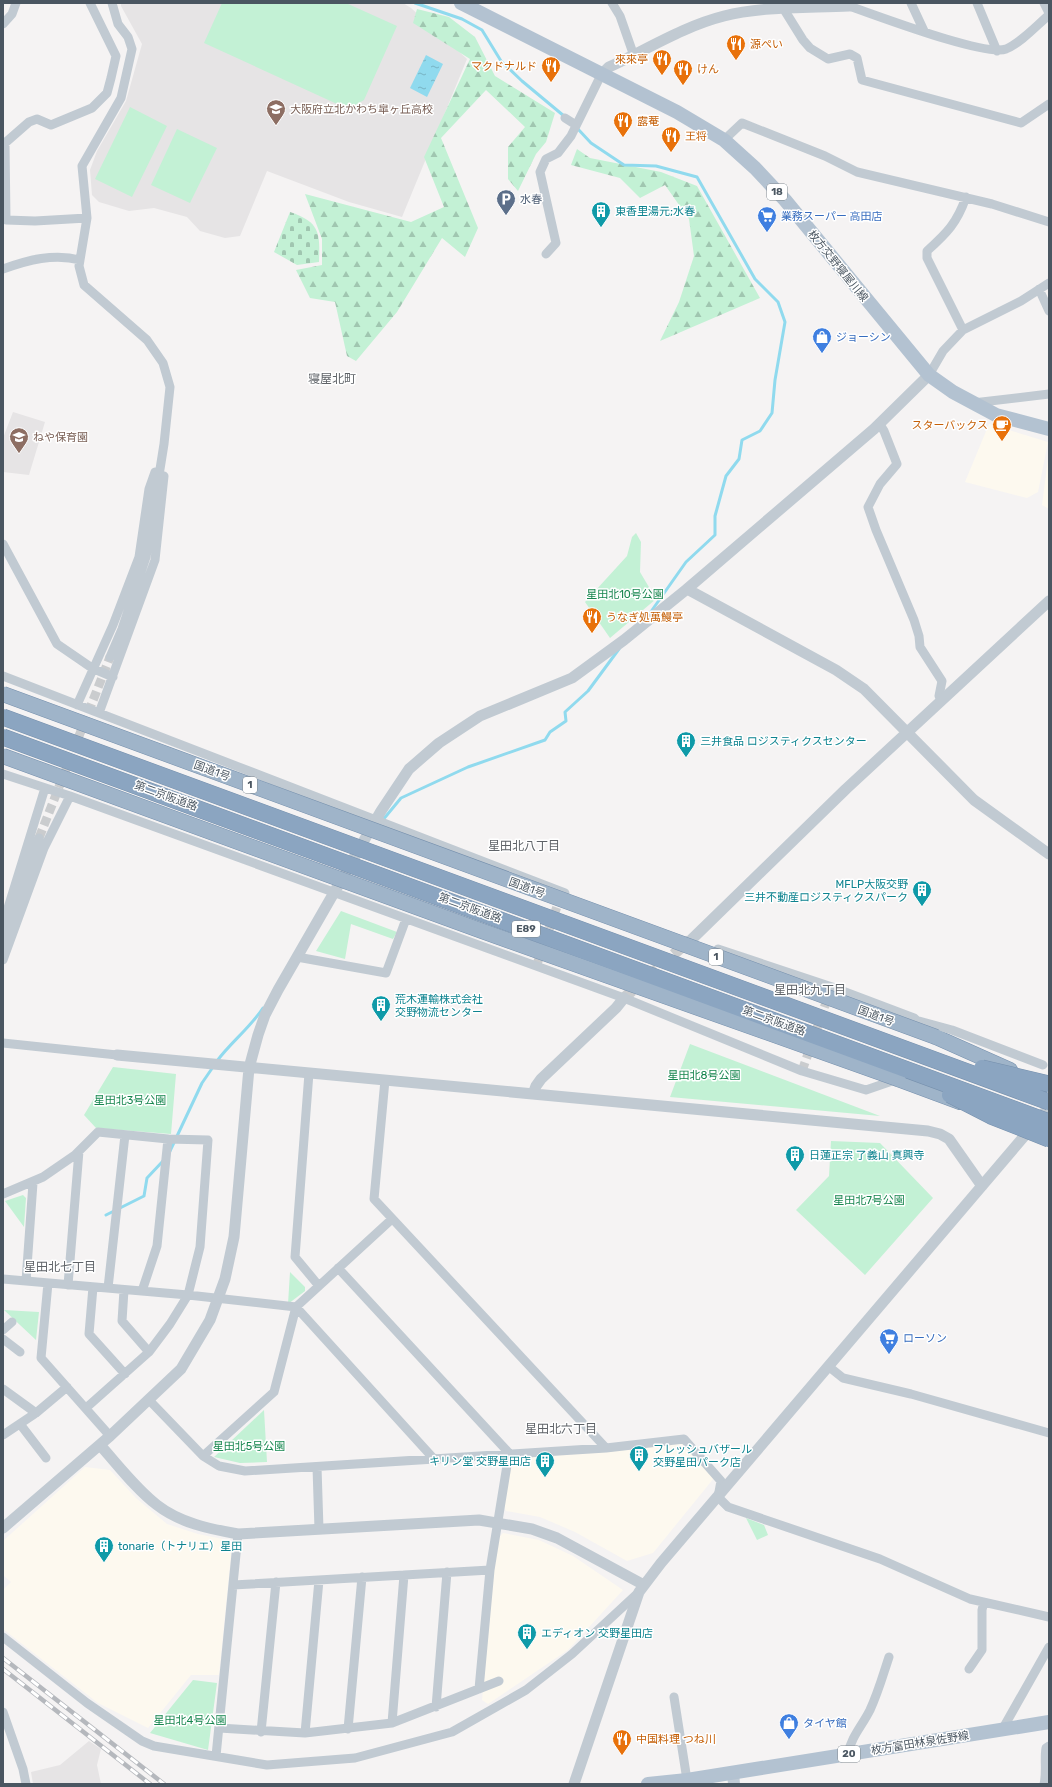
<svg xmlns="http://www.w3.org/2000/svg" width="1052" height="1787" viewBox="0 0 1052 1787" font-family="Rubik,'Noto Sans JP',sans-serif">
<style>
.commercial{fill:#fdf9ef}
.education{fill:#e6e4e5}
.forest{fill:url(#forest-firs)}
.cemetery{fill:url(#cemetery-stones)}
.park{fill:#c3f1d5}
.water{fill:url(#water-ripples)}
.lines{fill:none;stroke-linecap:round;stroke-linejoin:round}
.stream{stroke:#90daee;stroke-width:3}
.minor-tunnel{stroke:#caccce;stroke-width:9;stroke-dasharray:9 4.5;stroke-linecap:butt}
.tertiary-tunnel{stroke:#caccce;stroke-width:11;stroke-dasharray:11 5.5;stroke-linecap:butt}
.trunk-casing{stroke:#7690ad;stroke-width:16}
.minor{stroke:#c1cad2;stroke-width:9}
.tertiary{stroke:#c1cad2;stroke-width:11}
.secondary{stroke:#c1cbd6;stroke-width:12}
.primary{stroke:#b3c2d1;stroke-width:14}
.trunk{stroke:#9fb4c9;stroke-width:15}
.rail-casing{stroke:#b5b8bd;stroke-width:4.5}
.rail{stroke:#fff;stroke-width:3;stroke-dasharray:9;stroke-linecap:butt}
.trunk-bridge-casing{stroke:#7690ad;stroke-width:16;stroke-linecap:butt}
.motorway-bridge-casing{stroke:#7690ad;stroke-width:17;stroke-linecap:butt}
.trunk-bridge{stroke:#9fb4c9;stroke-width:15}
.motorway-bridge{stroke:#8ba5c1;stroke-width:16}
.labels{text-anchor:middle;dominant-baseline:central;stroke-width:3;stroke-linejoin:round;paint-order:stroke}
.shield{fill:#fff;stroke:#808990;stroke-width:1}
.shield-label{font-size:10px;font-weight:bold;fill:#4a5661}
.food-label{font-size:11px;fill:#c56008;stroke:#fff;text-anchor:start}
.education-label{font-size:11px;fill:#785e54;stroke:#fff;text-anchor:start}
.service-label{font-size:11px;fill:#4e5e75;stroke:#fff;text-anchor:start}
.culture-label{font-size:11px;fill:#0d838f;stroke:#fff;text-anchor:start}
.shop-label{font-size:11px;fill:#366cbe;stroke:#fff;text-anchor:start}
.street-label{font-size:11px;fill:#4a5661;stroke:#fff}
.park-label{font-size:11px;fill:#17864f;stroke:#fff}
.neighbourhood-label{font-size:12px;fill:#5f6368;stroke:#fff}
</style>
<defs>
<pattern id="forest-firs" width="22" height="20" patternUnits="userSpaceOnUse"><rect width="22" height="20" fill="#c3f1d5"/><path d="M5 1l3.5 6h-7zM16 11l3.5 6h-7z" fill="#a0c6b0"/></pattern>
<pattern id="cemetery-stones" width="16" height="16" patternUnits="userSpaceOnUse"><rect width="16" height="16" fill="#c3f1d5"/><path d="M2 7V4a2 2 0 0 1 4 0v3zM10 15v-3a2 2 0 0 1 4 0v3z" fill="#a0c6b0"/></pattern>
<pattern id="water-ripples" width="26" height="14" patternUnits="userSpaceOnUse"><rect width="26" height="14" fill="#90daee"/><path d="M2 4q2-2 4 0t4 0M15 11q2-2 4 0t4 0" fill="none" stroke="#78b4c4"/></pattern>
</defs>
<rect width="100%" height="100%" fill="#f5f3f3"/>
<path class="commercial" d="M989 424 1048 442 1038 492 1027 498 965 482Z
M1049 451V509L1042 505Z
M683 1442 714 1478 653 1553 627 1561 575 1532 540 1517 506 1511 503 1505 511 1462 515 1456Z
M85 1467 110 1470 136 1498 167 1524 198 1534 228 1540 232 1546 219 1675H191L148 1728 98 1703 3 1629V1590L11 1582 3 1575V1541Z
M503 1533 539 1540 573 1556 623 1590 568 1650 488 1704 482 1700 497 1539Z"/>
<path class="education" d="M121 3H403L411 8 467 59 402 217 349 202 267 171 240 236 225 238 200 231 187 217 154 208 129 211 99 202 92 195 90 170 97 151 126 101 142 44 121 6Z
M13 412 45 422 29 475 3 472V438Z
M89 1741 101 1749 97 1765 101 1784H33L31 1772 60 1765Z"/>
<path class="forest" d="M417 9 449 17 475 37 495 76 555 113 546 142 536 154 518 191 508 179V147L525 127 486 90 441 138 478 228 465 257 442 238 397 312 356 361 347 356 335 302 310 298 296 270 322 265V239L305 194 411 222 444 207 424 157 470 59 413 23Z
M577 149 590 158 661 172 697 186 760 298 660 341 679 302 694 256 689 219 665 185 640 198 620 178 571 165Z"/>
<path class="cemetery" d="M290 212C320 222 320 233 319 262L297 265 274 252Z"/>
<path class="park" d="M222 3H346L397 26 364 100 348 109 204 43Z
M130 107 167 126 132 197 95 179Z
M177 129 217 148 190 203 151 185Z
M636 533 641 542 640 572 656 599 610 638 585 602 627 556 632 537Z
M341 911 397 932 393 939 351 924 345 959 316 951Z
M690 1044 880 1116 670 1097Z
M113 1067 176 1074 171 1134 96 1128 84 1115Z
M831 1141 880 1143 933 1198 865 1275 796 1210 829 1176Z
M23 1195 26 1198 24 1227 5 1201Z
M290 1272 305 1287V1291L288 1304Z
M4 1310 39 1312 36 1340Z
M264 1410 267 1462 240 1463 214 1457Z
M746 1518 764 1525 768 1535 757 1540Z
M193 1680 217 1683 208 1750 150 1733Z"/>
<path class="water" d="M426 55 443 64 427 97 410 88Z"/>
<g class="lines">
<path class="stream" d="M415 3 462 19 482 30 501 61 522 81 564 116
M577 128 591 143 624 165 656 166 697 177 755 279 778 302 785 322 775 380 772 413 760 431 742 440 739 459 726 476 715 516V535L686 562 650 613
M382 821 401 798 468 767 545 740 550 732 566 721 565 712 588 691 619 649
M217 1061C231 1042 250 1028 263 1008
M170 1151 202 1083 213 1067
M106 1215 144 1196 147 1178 163 1161"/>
<path class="minor-tunnel" d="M39 838 110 657
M536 967 561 895
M802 1071 829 994"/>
<path class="tertiary-tunnel" d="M624 998 690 940"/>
<defs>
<path id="trunk" d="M936 1037 1010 1070
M898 1079 960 1102"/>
</defs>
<use href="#trunk" class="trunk-casing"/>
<path class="minor" d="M612 3 620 16 634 56
M780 3 803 40 810 48 828 59 850 54 857 58 862 80 1021 123 1049 104
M848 3 849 6C876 15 985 57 1006 49 1022 42 1036 26 1049 15
M911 3 924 31
M977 3 997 51
M1044 3 1049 13
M3 24 12 14 16 3
M565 118 576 125
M724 140 742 123 825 156 857 172 992 204 1049 222
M87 218 35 221 6 220 5 143 29 122 37 119 51 125 92 108 107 93 111 78 116 56 90 3
M546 254 556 243 540 172 546 159 558 153 571 136 601 75
M3 269C28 260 54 253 80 260
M1039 289 1049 311
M963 330 927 258V251C947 233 957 223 966 197
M929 375 943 351 963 330 1021 301 1049 283
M973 403 1049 394
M879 423 884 431 897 464 880 484 868 507 876 530 914 620 919 636 920 647 942 681 939 696 942 700
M3 544 57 644 92 668 113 677
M110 657 122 629 146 557 164 444 170 387 163 363 147 340 84 285 79 266 87 218 82 166 121 98 132 49 128 37 118 24 112 3
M3 676 565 893
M77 705 113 625 139 557 149 489 155 472
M99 713 155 560 164 476
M3 774 70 796 624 998 802 1071 866 1090 898 1079
M3 924 45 788
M3 944 39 838
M718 949 832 987 914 1018 930 1032
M297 957 386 973 406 919
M3 960 44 848 70 796
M919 1021 952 1030 1043 1065
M3 1043 117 1055
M309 1073 295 1257 319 1286
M385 1080 374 1199 606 1448
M3 1194 43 1177 75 1155 98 1132 168 1139 208 1140 200 1247 188 1295 170 1324 149 1352 86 1408
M338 1268 509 1453 490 1570 479 1689
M3 1279 188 1295 296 1307 434 1459
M26 1281 33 1183
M48 1283 41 1358 110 1436
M68 1285 79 1151
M93 1287 89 1334 125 1374
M108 1288 125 1135
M124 1290 122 1321 149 1352
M142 1291 157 1246 168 1139
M3 1330 12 1322
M3 1339 20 1352
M828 1366 843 1378 911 1394 1049 1433
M3 1389 36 1413
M149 1400 203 1456 219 1466 245 1471 606 1448 684 1439 721 1481 718 1497 728 1507 880 1559 970 1599 1049 1617
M20 1424 46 1458
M3 1435 36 1413 67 1387
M203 1456 274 1392 296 1307 392 1219
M317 1467 319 1529
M233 1585 490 1570
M3 1637 87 1703 142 1741 154 1746 267 1765 355 1758 452 1732 526 1690 572 1654 639 1592
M969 1669 982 1650V1610L984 1602
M674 1697 687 1780
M436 1707 447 1572
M3 1712 23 1769 26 1784
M392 1723 404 1575
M219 1728 305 1733 392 1723 499 1681
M348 1729 362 1577
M1002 1730 1049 1647
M261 1732 276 1582
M305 1733 319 1580
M848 1754C851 1737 862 1726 870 1710 878 1693 883 1675 889 1657
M216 1756 238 1534
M1044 1784C1047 1772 1044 1760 1046 1748L1049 1746"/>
<path class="tertiary" d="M601 75 609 67C646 50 684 26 724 16 763 6 808 8 849 6L852 3
M687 589 874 429 929 375
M691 940 846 789 1049 601
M117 1055 928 1131 940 1134 949 1139 982 1186
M533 1094 536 1086 541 1079 616 1008 624 998
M100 1445C118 1465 136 1489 157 1505 180 1523 210 1529 238 1534L479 1520 532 1529 557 1538 644 1585
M3 1528 110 1436 181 1369 210 1320 225 1279 234 1237 249 1068 258 1035 265 1015 278 990 381 811 409 769 439 743 480 716 572 678 624 640 687 589 836 670 864 689 974 800 1049 854
M574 1784 639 1592 661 1563 1049 1107"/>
<path class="secondary" d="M733 1773 734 1784"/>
<path class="primary" d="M461 3 677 112 724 140 755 168 785 200 929 375 953 392 996 415 1049 429
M648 1784 687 1780 1049 1722"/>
<use href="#trunk" class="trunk"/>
<defs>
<path id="rail" d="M3 1658 164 1784
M3 1669 150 1784"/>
</defs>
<use href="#rail" class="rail-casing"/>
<use href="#rail" class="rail"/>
<defs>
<path id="trunk-bridge" d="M3 694 936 1037
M3 756 482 931 898 1079"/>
<path id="motorway-bridge" d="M3 717 1049 1102
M3 737 1049 1122
M982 1068 1049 1084
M950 1095 991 1116 1049 1139"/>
</defs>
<use href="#trunk-bridge" class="trunk-bridge-casing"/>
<use href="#motorway-bridge" class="motorway-bridge-casing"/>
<use href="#trunk-bridge" class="trunk-bridge"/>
<use href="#motorway-bridge" class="motorway-bridge"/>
</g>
<defs>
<symbol id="restaurant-pin" viewBox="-11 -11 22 30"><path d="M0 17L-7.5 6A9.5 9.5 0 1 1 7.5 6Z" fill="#e8710a" stroke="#fff"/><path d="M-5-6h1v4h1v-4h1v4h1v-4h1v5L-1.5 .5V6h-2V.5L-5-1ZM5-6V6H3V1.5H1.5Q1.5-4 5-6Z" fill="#fff"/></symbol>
<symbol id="school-pin" viewBox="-11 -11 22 30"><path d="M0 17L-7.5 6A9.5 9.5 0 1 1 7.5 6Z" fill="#8d6e63" stroke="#fff"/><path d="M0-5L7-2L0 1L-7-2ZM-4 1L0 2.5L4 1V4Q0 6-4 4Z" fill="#fff"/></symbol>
<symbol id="parking-pin" viewBox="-11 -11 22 30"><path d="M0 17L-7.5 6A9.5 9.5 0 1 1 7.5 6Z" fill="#5c6f8a" stroke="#fff"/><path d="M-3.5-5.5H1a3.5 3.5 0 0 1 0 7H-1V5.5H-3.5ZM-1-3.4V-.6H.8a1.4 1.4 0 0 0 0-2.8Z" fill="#fff"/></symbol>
<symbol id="building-pin" viewBox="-11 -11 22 30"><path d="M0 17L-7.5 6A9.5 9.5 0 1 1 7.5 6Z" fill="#0f9aa8" stroke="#fff"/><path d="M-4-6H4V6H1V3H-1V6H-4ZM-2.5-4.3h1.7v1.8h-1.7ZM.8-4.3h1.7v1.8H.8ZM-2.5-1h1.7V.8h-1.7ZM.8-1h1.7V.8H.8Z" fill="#fff"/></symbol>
<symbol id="supermarket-pin" viewBox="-11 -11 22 30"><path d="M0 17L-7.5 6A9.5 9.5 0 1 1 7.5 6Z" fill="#3f7fe0" stroke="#fff"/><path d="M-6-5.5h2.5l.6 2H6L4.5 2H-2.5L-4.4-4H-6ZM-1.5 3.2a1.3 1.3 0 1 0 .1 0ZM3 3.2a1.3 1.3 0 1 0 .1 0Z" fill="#fff"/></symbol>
<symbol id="shop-pin" viewBox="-11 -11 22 30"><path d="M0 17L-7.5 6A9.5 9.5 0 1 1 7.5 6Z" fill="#3f7fe0" stroke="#fff"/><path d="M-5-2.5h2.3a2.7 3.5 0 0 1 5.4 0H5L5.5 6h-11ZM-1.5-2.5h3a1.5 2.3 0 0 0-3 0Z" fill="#fff"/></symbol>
<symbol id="cafe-pin" viewBox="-11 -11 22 30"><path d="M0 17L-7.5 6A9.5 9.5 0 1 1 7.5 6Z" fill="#e8710a" stroke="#fff"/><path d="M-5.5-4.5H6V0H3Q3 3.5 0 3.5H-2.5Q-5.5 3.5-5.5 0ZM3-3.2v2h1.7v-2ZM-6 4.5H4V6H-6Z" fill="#fff"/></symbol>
</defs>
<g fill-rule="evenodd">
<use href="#restaurant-pin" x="725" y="33" width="22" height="30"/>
<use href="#restaurant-pin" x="651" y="48" width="22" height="30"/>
<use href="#restaurant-pin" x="540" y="55" width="22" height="30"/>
<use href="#restaurant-pin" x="672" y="58" width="22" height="30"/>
<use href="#school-pin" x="265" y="98" width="22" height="30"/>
<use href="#restaurant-pin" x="612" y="110" width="22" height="30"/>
<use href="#restaurant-pin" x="660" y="125" width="22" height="30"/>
<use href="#parking-pin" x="495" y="188" width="22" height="30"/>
<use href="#building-pin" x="590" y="200" width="22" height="30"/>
<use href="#supermarket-pin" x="756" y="205" width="22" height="30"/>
<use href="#shop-pin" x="811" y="326" width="22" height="30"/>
<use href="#cafe-pin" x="991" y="414" width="22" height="30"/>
<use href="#school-pin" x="8" y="426" width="22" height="30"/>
<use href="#restaurant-pin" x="581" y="606" width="22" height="30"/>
<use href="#building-pin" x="675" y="730" width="22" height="30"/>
<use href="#building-pin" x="911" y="879" width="22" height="30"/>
<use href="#building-pin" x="370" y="994" width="22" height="30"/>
<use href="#building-pin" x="784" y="1144" width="22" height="30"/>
<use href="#supermarket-pin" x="878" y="1327" width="22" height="30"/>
<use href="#building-pin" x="628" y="1444" width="22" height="30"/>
<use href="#building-pin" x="534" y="1450" width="22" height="30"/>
<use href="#building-pin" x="93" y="1535" width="22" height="30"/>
<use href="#building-pin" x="516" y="1622" width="22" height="30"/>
<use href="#shop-pin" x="778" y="1712" width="22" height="30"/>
<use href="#restaurant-pin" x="611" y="1728" width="22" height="30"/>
</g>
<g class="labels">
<g class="shield">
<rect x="767" y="184" width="20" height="16" rx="3"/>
<rect x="243" y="777" width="14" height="16" rx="3"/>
<rect x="512" y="921" width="28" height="16" rx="3"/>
<rect x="709" y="949" width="14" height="16" rx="3"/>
<rect x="838" y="1746" width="22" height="16" rx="3"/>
</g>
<g class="shield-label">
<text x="777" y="192">18</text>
<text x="250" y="785">1</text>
<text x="526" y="929">E89</text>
<text x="716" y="957">1</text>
<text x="849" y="1754">20</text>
</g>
<g class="food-label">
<text x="750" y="44">源ぺい</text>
<text x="648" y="59" text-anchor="end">來來亭</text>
<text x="537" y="66" text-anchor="end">マクドナルド</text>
<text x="697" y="69">けん</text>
<text x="637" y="121">露菴</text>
<text x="685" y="136">王将</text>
<text x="988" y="425" text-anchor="end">スターバックス</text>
<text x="606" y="617">うなぎ処萬鰻亭</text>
<text x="636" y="1739">中国料理 つね川</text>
</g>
<g class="education-label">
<text x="290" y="109">大阪府立北かわち皐ヶ丘高校</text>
<text x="33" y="437">ねや保育園</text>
</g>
<g class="service-label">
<text x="520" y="199">水春</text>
</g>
<g class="culture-label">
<text x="615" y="211">東香里湯元;水春</text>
<text x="700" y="741">三井食品 ロジスティクスセンター</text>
<text x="908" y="884" text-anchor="end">MFLP大阪交野<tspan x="908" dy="13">三井不動産ロジスティクスパーク</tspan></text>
<text x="395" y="999">荒木運輸株式会社<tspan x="395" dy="13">交野物流センター</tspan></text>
<text x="809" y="1155">日蓮正宗 了義山 真興寺</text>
<text x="653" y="1449">フレッシュバザール<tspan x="653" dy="13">交野星田パーク店</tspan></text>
<text x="531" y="1461" text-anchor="end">キリン堂 交野星田店</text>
<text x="118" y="1546">tonarie（トナリエ）星田</text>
<text x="541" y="1633">エディオン 交野星田店</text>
</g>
<g class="shop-label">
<text x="781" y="216">業務スーパー 高田店</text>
<text x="836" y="337">ジョーシン</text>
<text x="903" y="1338">ローソン</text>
<text x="803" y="1723">タイヤ館</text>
</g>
<g class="street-label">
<text transform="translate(838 266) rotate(51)">枚方交野寝屋川線</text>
<text transform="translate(212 771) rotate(20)">国道1号</text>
<text transform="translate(166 796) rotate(20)">第二京阪道路</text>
<text transform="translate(527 888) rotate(20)">国道1号</text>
<text transform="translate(470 908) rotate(20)">第二京阪道路</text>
<text transform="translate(876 1016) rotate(20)">国道1号</text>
<text transform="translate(774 1021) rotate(20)">第二京阪道路</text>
<text transform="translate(920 1743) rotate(-9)">枚方富田林泉佐野線</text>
</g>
<g class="park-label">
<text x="625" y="594">星田北10号公園</text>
<text x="704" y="1075">星田北8号公園</text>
<text x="130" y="1100">星田北3号公園</text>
<text x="869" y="1200">星田北7号公園</text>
<text x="249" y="1446">星田北5号公園</text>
<text x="190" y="1720">星田北4号公園</text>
</g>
<g class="neighbourhood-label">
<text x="332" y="379">寝屋北町</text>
<text x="524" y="846">星田北八丁目</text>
<text x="810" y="990">星田北九丁目</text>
<text x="60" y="1267">星田北七丁目</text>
<text x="561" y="1429">星田北六丁目</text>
</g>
</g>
<rect width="1052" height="1787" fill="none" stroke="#4a5661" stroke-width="8"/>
</svg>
